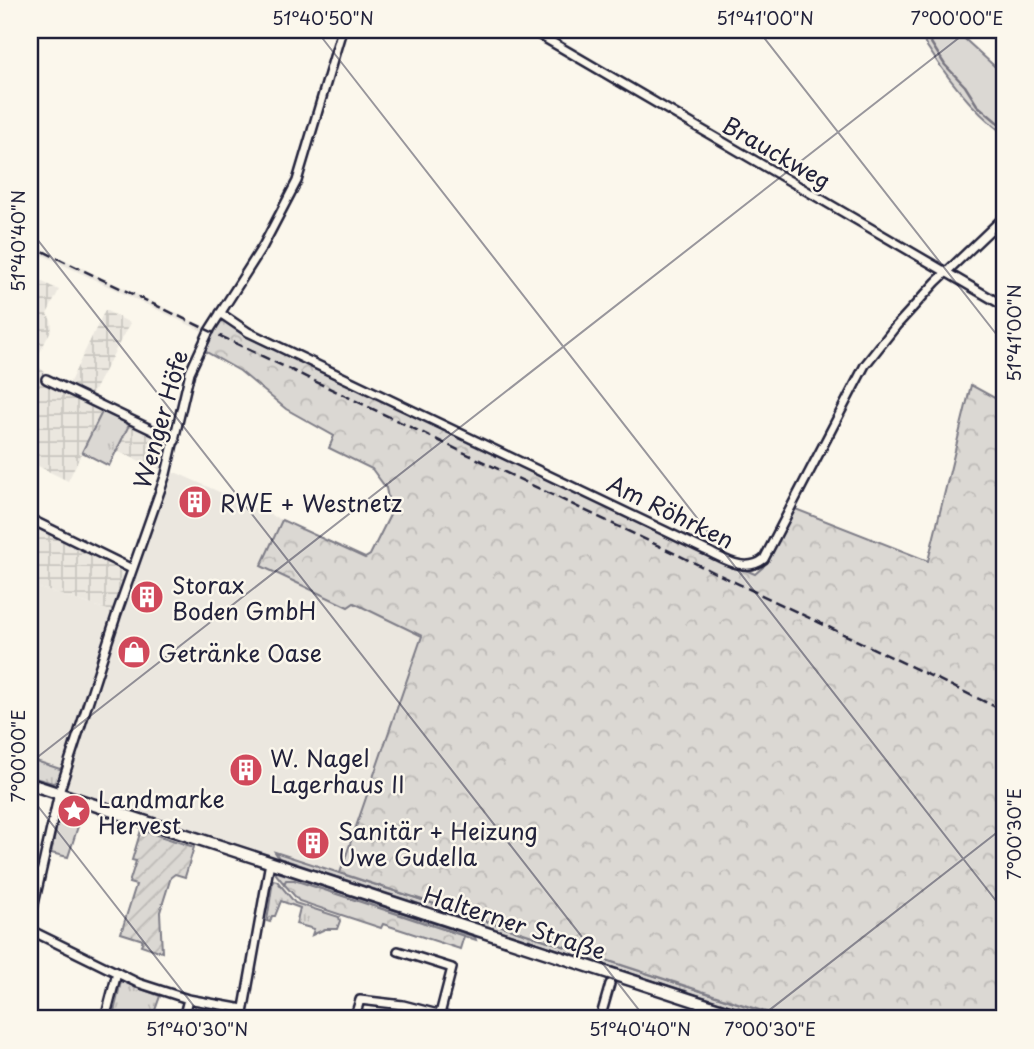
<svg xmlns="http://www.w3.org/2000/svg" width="1034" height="1049" viewBox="0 0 1034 1049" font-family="'Playpen Sans',sans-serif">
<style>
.built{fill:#ebe7df}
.industrial{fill:url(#industrial-grid)}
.grass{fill:url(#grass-tufts);stroke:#7e7d87;stroke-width:2}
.forest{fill:url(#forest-crowns);stroke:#7e7d87;stroke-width:2}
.park{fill:#dbd8d3;stroke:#7e7d87;stroke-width:2}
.garden{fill:url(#garden-furrows);stroke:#7e7d87;stroke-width:2}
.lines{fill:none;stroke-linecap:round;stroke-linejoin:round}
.stream{stroke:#787681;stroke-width:2.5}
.minor-casing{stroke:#22223b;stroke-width:12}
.secondary-casing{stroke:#22223b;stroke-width:15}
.minor{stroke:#fbf7ec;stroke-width:7}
.secondary{stroke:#fbf7ec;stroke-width:10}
.rail{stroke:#22223b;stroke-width:2.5;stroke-dasharray:10 5;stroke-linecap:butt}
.ticks{fill:none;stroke:#22223b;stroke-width:2;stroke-opacity:0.45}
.labels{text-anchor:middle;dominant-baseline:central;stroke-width:5;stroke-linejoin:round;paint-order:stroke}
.street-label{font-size:23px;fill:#22223b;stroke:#fbf7ec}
.poi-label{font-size:23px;fill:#22223b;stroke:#fbf7ec;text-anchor:start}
.neatline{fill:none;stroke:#22223b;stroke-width:2.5}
.ticks-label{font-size:18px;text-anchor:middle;fill:#22223b}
</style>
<defs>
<pattern id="industrial-grid" width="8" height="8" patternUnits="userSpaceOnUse" patternTransform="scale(1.75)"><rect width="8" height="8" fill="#ebe7df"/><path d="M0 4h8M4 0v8" fill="none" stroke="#c9c6c0"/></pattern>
<pattern id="grass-tufts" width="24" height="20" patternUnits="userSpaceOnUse" patternTransform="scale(1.75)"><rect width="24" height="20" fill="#dbd8d3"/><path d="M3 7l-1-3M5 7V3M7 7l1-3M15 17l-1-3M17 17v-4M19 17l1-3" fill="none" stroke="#bcb9b6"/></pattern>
<pattern id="forest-crowns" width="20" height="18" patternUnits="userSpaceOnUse" patternTransform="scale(1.75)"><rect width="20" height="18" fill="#dbd8d3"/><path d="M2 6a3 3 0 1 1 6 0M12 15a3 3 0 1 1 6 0" fill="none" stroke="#bcb9b6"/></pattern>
<pattern id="garden-furrows" width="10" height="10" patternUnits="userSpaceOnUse" patternTransform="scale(1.75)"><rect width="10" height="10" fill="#dbd8d3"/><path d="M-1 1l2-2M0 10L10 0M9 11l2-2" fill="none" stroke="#bcb9b6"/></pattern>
</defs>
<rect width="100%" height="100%" fill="#fbf7ec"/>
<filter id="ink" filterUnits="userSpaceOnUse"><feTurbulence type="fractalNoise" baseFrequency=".0143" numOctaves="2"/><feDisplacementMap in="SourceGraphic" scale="14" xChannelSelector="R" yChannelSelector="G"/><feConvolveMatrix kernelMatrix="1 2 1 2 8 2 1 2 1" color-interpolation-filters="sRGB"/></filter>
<g filter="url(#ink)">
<path class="built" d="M30 243 207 328 204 332 30 249Z
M177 473 282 520 262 566 348 607 354 603 422 635 337 884 30 784V585L117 613 166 474Z"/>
<path class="industrial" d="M30 276 59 290 47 314 51 320 52 328 36 360 40 368 46 373 44 379 103 410 68 481 38 466 30 482Z
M105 310 130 323 91 396 68 386Z
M130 423 167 441 160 469 116 451Z
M30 522 122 572 125 579 114 612 30 585Z"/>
<path class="grass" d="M103 410 130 423 109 466 82 452Z
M30 759 60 769 64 764 60 781 53 783 30 777Z
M275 852 786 1019H770L279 858Z
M278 872 475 937 476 940 294 880 284 882V884L275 873Z
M273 880 277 881 295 903 339 917 340 921 337 929H325L312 935 314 929 296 924 300 908 281 901 275 916H272L270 922 267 921Z
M121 981 160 996 152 1019H108L110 1011 114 1012Z"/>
<path class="forest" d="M220 318H225L703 552 755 574 763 567 793 508 928 561 971 385 1004 403V1019H787L340 873 422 636 354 603 348 607 261 566 282 520 365 558 370 555 391 513 386 488 372 469 329 448 334 436 286 409 240 371 203 350Z
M286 880H294L464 936 460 949 383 924 381 928 299 901 284 884Z"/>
<path class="park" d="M917 30H955L1004 75V134C968 107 940 69 917 30Z
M61 807 82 814 68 857 51 853Z"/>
<path class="garden" d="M141 830 194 847 185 877 175 874 171 877 160 912 162 952 141 945 143 940 121 933 136 885 129 883 136 861 132 860Z"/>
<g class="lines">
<path class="stream" d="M923 30 945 65 965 86 977 105 1004 128"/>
<defs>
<path id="minor" d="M531 30 1004 306
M220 313 248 332 705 550C723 558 745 574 764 559L865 365 896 326 936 282 1004 217
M46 379 175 441
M30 519 132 569
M30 922 59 793 117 613 166 474 190 372 209 331 263 246 297 181 342 30
M30 930 138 983 188 999 243 1009
M398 951 452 968 440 1014
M105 1019 117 973
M183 1019 188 999
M242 1019 270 862
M354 1019 360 1000 403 1005 457 1019
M600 1019 610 984"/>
<path id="secondary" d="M30 784 750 1019"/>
</defs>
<use href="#minor" class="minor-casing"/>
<use href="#secondary" class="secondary-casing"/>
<use href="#minor" class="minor"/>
<use href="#secondary" class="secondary"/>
<path class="rail" d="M30 245 1004 711"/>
</g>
</g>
<path class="ticks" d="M316 30 1004 911M758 30 1004 344M30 230 646 1019M30 763 969 30M30 796 204 1019M758 1019 1004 827"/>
<defs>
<symbol id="building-disc" viewBox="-11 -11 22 22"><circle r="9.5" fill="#d1495b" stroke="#fbf7ec"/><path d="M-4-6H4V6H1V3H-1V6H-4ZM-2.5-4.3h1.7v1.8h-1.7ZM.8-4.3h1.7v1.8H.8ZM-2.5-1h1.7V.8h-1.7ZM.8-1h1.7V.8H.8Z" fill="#fff"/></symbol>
<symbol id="shop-disc" viewBox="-11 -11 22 22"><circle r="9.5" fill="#d1495b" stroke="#fbf7ec"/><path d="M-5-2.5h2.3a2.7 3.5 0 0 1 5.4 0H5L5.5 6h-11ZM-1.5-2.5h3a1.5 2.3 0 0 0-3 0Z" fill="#fff"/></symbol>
<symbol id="sight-disc" viewBox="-11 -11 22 22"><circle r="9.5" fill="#d1495b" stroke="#fbf7ec"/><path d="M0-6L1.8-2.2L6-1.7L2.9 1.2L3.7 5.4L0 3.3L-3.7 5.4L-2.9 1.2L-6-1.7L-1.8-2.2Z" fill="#fff"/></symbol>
</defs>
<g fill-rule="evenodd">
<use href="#building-disc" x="176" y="483" width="38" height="38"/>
<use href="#building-disc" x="128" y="578" width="38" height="38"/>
<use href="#shop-disc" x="115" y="633" width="38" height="38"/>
<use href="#building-disc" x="227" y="751" width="38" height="38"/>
<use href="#sight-disc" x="55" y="792" width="38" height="38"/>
<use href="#building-disc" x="294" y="824" width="38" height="38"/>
</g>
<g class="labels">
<g class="street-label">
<text transform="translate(777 152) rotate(30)">Brauckweg</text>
<text transform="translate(160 419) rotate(-74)">Wenger Höfe</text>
<text transform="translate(671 511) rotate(26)">Am Röhrken</text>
<text transform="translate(515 922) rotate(18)">Halterner Straße</text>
</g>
<g class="poi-label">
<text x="220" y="502">RWE + Westnetz</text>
<text x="172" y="584">Storax<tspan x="172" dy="26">Boden GmbH</tspan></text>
<text x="158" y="652">Getränke Oase</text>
<text x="270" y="757">W. Nagel<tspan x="270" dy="26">Lagerhaus II</tspan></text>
<text x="98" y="798">Landmarke<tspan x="98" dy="26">Hervest</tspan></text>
<text x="338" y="830">Sanitär + Heizung<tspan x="338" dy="26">Uwe Gudella</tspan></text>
</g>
</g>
<rect width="1034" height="1049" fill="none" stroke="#fbf7ec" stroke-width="77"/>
<rect x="38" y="38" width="958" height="972" class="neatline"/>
<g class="ticks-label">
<text x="323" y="25">51°40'50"N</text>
<text x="765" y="25">51°41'00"N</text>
<text x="957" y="25">7°00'00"E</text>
<text transform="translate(19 241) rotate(-90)" y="6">51°40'40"N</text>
<text transform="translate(1015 333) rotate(-90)" y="6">51°41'00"N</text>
<text transform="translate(19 756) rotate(-90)" y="6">7°00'00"E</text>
<text transform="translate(1015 834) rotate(-90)" y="6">7°00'30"E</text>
<text x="197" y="1036">51°40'30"N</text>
<text x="640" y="1036">51°40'40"N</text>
<text x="770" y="1036">7°00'30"E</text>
</g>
</svg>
